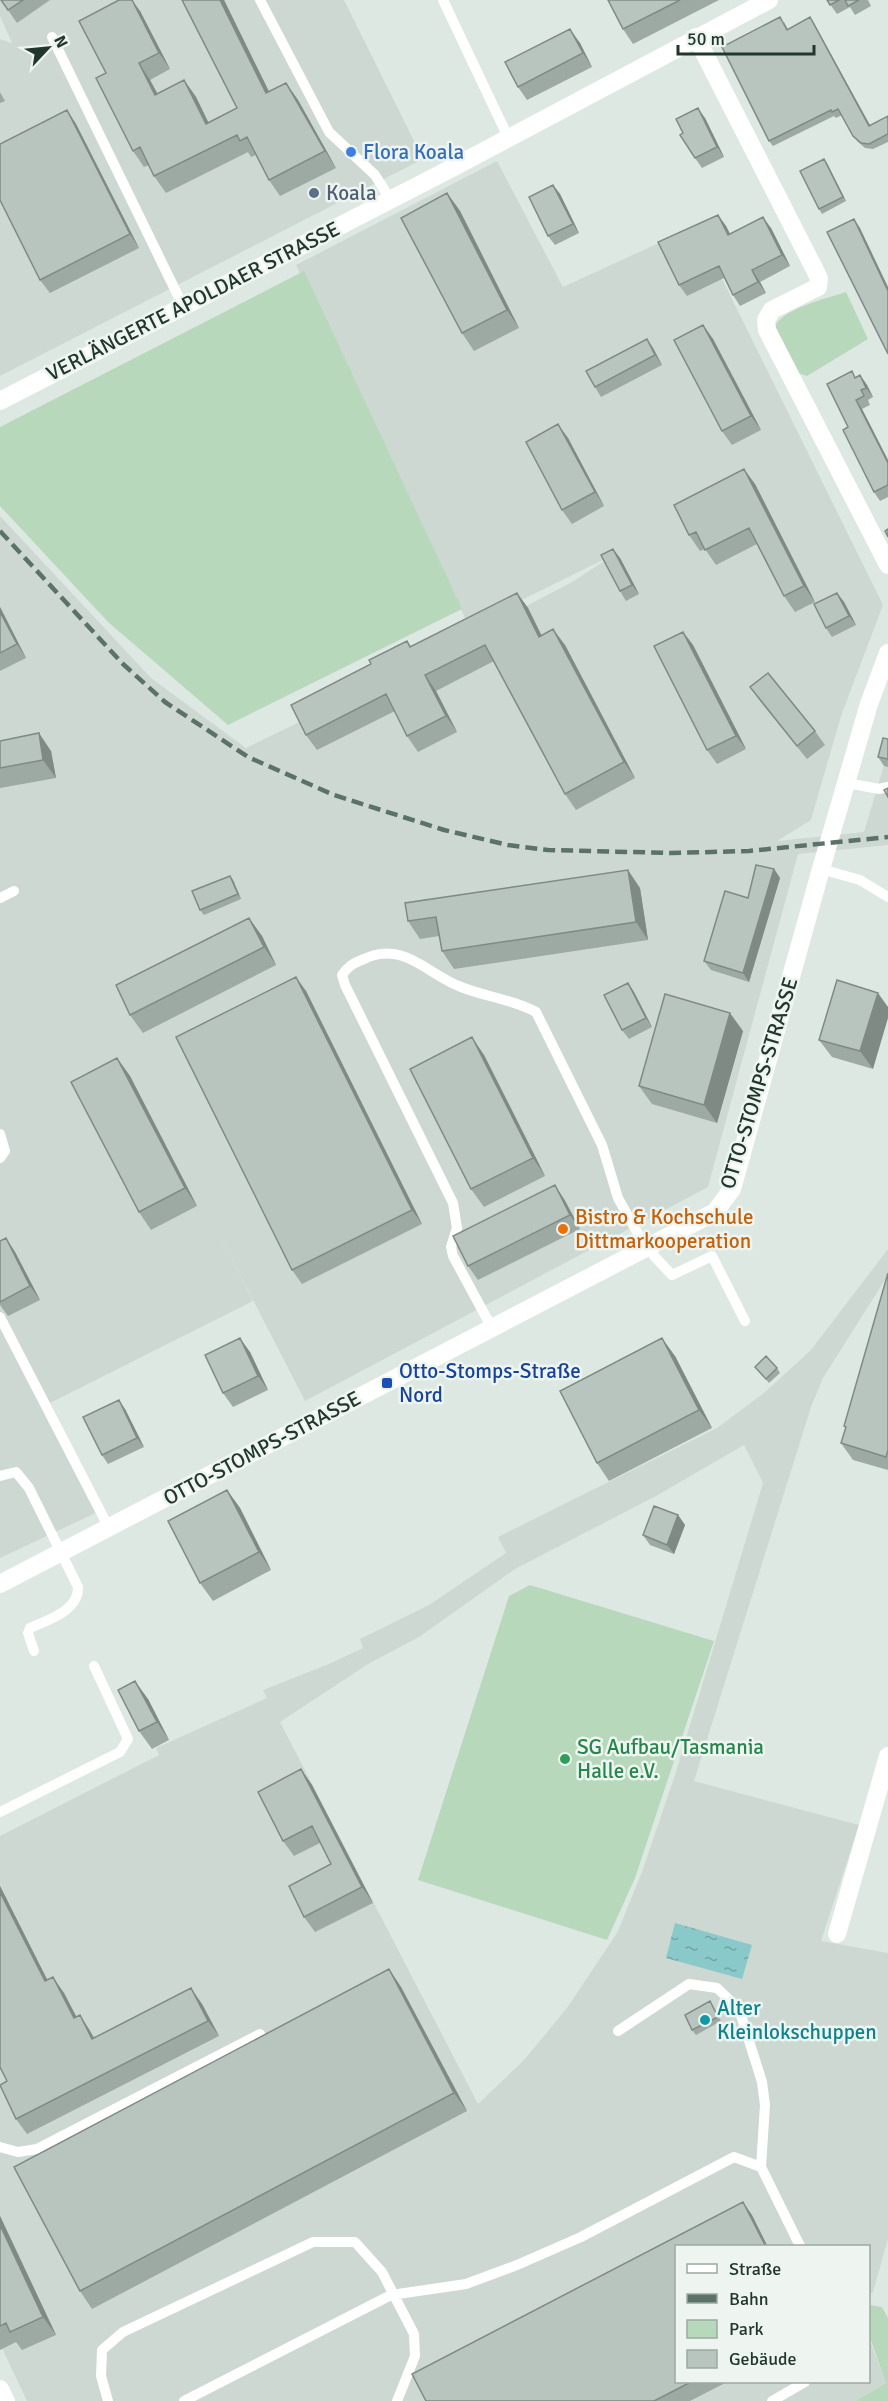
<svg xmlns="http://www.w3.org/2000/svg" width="888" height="2401" viewBox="0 0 888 2401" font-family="Signika,sans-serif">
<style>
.built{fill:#ccd8d1;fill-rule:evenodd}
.green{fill:#b8d8bc}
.water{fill:url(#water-ripples)}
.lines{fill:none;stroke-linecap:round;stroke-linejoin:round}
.service{stroke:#fff;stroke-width:10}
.minor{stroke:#fff;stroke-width:18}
.tertiary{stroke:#fff;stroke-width:18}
.rail{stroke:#5b7269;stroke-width:4.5;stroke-dasharray:12 6;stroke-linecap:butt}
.wall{fill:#9da9a3}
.shaded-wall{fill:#808a85}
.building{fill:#b7c5be;stroke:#808a85;stroke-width:1.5}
.shop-dot{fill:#3f7fe0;stroke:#eef5f1;stroke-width:2}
.service-dot{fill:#5c6f8a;stroke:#eef5f1;stroke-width:2}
.food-dot{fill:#e8710a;stroke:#eef5f1;stroke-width:2}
.transit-dot{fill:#1a4fb4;stroke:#eef5f1;stroke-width:2}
.leisure-dot{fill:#2e9e5b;stroke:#eef5f1;stroke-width:2}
.culture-dot{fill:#0f9aa8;stroke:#eef5f1;stroke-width:2}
.labels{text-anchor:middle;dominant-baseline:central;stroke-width:5;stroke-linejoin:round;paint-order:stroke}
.shop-label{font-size:21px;fill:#366cbe;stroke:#eef5f1;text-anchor:start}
.service-label{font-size:21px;fill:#4e5e75;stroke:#eef5f1;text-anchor:start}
.street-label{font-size:21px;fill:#21362d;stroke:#eef5f1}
.food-label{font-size:21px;fill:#c56008;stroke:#eef5f1;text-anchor:start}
.transit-label{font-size:21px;fill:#164399;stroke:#eef5f1;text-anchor:start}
.leisure-label{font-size:21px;fill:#27864d;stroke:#eef5f1;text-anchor:start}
.culture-label{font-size:21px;fill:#0d838f;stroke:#eef5f1;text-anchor:start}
</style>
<defs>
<pattern id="water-ripples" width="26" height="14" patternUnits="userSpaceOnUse" patternTransform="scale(1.5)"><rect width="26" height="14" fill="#8ac9c9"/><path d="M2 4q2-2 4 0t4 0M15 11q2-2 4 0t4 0" fill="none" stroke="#70a4a4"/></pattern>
</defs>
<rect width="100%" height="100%" fill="#dee8e2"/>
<path class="built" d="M0 0H344L423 159 0 376V39L12 43 0 16Z
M497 161 563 287 696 226 883 605 841 716 811 820 777 841 864 832 888 752V845L798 854 708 1187 305 1401 215 1226 253 1301 50 1403 104 1509 0 1558V516L151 678 246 748 382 682 572 582 617 553 469 626 296 265Z
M888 1249V1275L823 1378 811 1407 694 1781 859 1825 821 1941 888 1953V2239L873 2292 869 2294 868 2246H676V2382H868L869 2338 886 2383 856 2401H27L0 2344V1836L159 1755 156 1748 267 1698 263 1690 329 1664 363 1648 360 1639 429 1605 506 1553 498 1537 717 1428 764 1393 811 1350ZM744 1445 763 1483 675 1775 642 1872 617 1933 567 2008 524 2060 478 2104 280 1722 368 1664 419 1637 515 1569 656 1496Z"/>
<path class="green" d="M304 271 462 609 228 725 108 622 0 506V427Z
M846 292 868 339 807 376 797 373 775 326C783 309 827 298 846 292Z
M530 1585 714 1641 635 1878 607 1940 418 1880 509 1596Z
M869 2305 882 2307 888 2318V2401H856L886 2383 869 2335Z"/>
<path class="water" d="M675 1923 752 1945 742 1979 666 1958Z"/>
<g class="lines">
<path class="service" d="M260 0 329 132 375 175 390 199
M443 0 508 137
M52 37 183 306
M847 783 879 789 888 787
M821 869 860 880 888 897
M0 898 14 891
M0 1134 5 1151 0 1158
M651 1245 654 1256 672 1275 712 1256 745 1321
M0 1317 109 1528
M492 1328 453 1256 451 1247 457 1228 453 1203 345 985 342 975C348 966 354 963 364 959 403 940 427 974 461 987 486 997 512 999 536 1012L602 1145 618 1198 646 1248
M0 1476 16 1472 29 1488 78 1587C79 1611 47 1620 30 1628L28 1633 34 1651
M0 1812 120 1752 128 1739 94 1666
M618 2031 689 1984 717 1988 739 2009 762 2082 765 2105 761 2167
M0 2147 18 2152 37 2149 260 2034
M108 2401 101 2376 102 2350 123 2332 313 2242H355L382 2272 414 2334 415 2356 397 2401
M184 2401 391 2295 466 2284 517 2265 581 2237 734 2157 761 2167 800 2246
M772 2401 805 2382"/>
<path class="minor" d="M696 37 819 278 818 287 772 310 766 320 767 330 888 565
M0 401 452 168 769 0
M837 1934 888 1756"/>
<path class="tertiary" d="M0 1584 715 1212 732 1189 821 869 869 704 888 653
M0 2389 6 2401"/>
<path class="rail" d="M0 531 123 664 165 702 248 757 334 795 444 830 508 845 548 850 671 853 749 851 888 837"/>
</g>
<path class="wall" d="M1 0H50L17 23Z
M182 0H224L269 92 286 83 298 100 336 168 280 196 269 180 256 155 251 157 248 152 166 193 154 176 149 165 144 167 133 151 106 73 140 11 170 69 150 80 158 94 184 80 196 97 208 122 237 108Z
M608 0H719L633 44 623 29Z
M827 0H868L871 6 855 15 850 7 837 14Z
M810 17 870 125 888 116V142L873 149 865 148 857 141 842 115 836 118 834 116 773 146 769 141 784 22 788 29Z
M580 43 592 67 527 100 518 87Z
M0 92 5 101 0 103Z
M67 110 76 124 139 248 50 293 40 280Z
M705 118 724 157 702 168 695 158Z
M824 159 846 201 822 214 819 209Z
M553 185 560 194 579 233 555 245 548 236Z
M447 193 460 211 519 328 474 351 462 333Z
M718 215 726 226 730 234 771 228 790 266 760 282 766 293 740 306 733 295 724 278 687 296 679 285Z
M703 325 713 339 761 430 732 445 722 431Z
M647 339 653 348 662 365 601 397 595 387Z
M860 375 867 385 873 397 868 400 870 405 862 409 888 460V497L880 501 874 492 848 427 856 377Z
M568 438 604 506 572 524 562 510Z
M755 484 815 602 795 612 784 596 757 544 716 565 705 549 700 551 689 535Z
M613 549 620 558 639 594 626 601 620 591Z
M517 593 528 608 542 636 565 645 635 778 576 810 565 794 494 661 436 691 457 732 418 752 407 736 395 711 317 750 306 735 371 664 407 641 411 646Z
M837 593 844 602 856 625 832 637 826 628Z
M0 607 26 658 0 671Z
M683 632 693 645 746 749 717 764 707 750Z
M750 687 815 731 825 745 807 759 760 701Z
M888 739V767L884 766 878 757Z
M0 741 51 751 56 778 0 788Z
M774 869 780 878 749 982 711 970 704 961 748 898Z
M233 880 241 899 204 915 200 910Z
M640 888 648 940 454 969 442 951 439 936 420 939 408 921Z
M249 918 262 936 276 965 143 1033 130 1015Z
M837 980 873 1069 832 1057 819 1040Z
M628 983 634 992 652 1027 629 1039 622 1030Z
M306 991 422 1224 302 1284 292 1270Z
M743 1031 717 1123 652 1104 639 1086Z
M484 1055 545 1176 484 1207 471 1189Z
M117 1058 130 1076 197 1206 151 1230 139 1212Z
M564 1199 580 1229 478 1280 468 1266Z
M6 1238 15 1252 40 1300 8 1316 0 1305V1241Z
M888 1273V1470L853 1460 841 1443 846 1429 844 1426Z
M250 1352 268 1390 233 1407 223 1393Z
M675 1356 712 1428 609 1481 597 1463Z
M755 1367 777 1368 780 1373 769 1383Z
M125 1409 144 1447 108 1464 102 1455Z
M227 1490 240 1508 271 1570 213 1601 200 1583Z
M678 1515 685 1525 674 1554 650 1545 643 1535Z
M148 1699 169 1740 152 1749 139 1731Z
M301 1769 312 1785 373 1903 315 1932 304 1917 331 1864 320 1843 294 1856 283 1841Z
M0 1886 47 1980 64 1993 76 2017 80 2015 90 2031 94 2037 202 2004 219 2036 27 2134 16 2119 7 2081Z
M389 1969 401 1987 467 2111 92 2309 80 2291Z
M710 2001 721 2021 696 2035 692 2030Z
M752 2215 676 2382H727L690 2401H426Z
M0 2216 56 2335 22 2350 16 2342 0 2350Z"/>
<path class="shaded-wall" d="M132 0 140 11 170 69 159 53Z
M220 0H224L278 110 266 93Z
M810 17 814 23 873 131 869 126Z
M570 29 580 43 592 67 583 53Z
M139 63 150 80 166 111 155 95Z
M184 80 196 97 217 140 206 124Z
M286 83 298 100 336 168 325 151Z
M698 108 705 118 724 157 717 147Z
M67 110 76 124 139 248 130 234Z
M824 159 827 163 846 201 843 197Z
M553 185 560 194 579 233 573 224Z
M447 193 460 211 519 328 507 310Z
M718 215 726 226 736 246 728 235Z
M763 217 771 228 790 266 782 255Z
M854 219 860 228 888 287V291Z
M752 270 760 282 766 293 758 282Z
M703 325 713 339 761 430 751 416Z
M647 339 653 348 662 365 655 355Z
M860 375 867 385 873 397 866 388Z
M856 400 862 409 888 460V463Z
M558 424 568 438 604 506 595 492Z
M744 469 755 484 815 602 804 586Z
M613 549 620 558 639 594 632 585Z
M517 593 528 608 550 653 539 637Z
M837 593 844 602 856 625 849 616Z
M0 607 26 658 17 644 0 612Z
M553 629 565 645 635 778 624 762Z
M683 632 693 645 746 749 736 736Z
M425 675 436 691 457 732 446 716Z
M39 733 51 751 56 778 43 760Z
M774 869 780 878 749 982 743 973Z
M628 870 640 888 648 940 636 922Z
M230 876 233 880 241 899 238 894Z
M249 918 262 936 276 965 264 947Z
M296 977 306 991 422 1224 412 1210Z
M628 983 634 992 652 1027 646 1018Z
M878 993 888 1007V1018L873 1069 860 1051Z
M730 1013 743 1031 717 1123 704 1105Z
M472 1037 484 1055 545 1176 533 1158Z
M117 1058 130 1076 197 1206 185 1188Z
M555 1185 564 1199 580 1229 570 1215Z
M6 1238 15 1252 40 1300 30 1286Z
M240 1338 250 1352 268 1390 258 1376Z
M662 1338 675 1356 712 1428 699 1410Z
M119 1400 125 1409 144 1447 137 1438Z
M227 1490 240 1508 271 1570 259 1552Z
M678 1515 685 1525 674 1554 667 1545Z
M135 1681 148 1699 169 1740 157 1722Z
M301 1769 312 1785 373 1903 362 1887Z
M0 1886 56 1997 45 1981 0 1892Z
M389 1969 401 1987 467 2111 454 2093Z
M53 1977 64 1993 85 2033 74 2018Z
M191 1988 202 2004 219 2036 208 2021Z
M80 2015 90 2031 102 2054 92 2039Z
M743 2202 752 2215 768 2247H766Z
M0 2216 56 2335 43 2317 0 2225Z"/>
<path class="building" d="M1 0H23L8 10Z
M119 0H132L159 53 139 63 155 95 184 80 206 124 237 108 182 0H220L266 93 286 83 325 151 269 180 247 137 240 141 237 135 154 176 140 147 133 151 96 78 106 73 79 21Z
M608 0H680L623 29Z
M827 0H839L830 5Z
M845 0H859L848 6Z
M780 17 787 30 810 17 869 126 888 116V134L869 144 861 143 853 136 838 109 832 112 831 110 769 141 722 47Z
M570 29 583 53 518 87 505 62Z
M698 108 717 147 695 158 680 135 683 133 676 119Z
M67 110 130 234 40 280 0 200V144Z
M824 159 843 197 819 209 800 171Z
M553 185 573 224 548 236 529 197Z
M447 193 507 310 462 333 401 218Z
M718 215 728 235 763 217 782 255 752 270 758 282 733 295 719 266 679 285 658 242Z
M854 219 888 291V354L827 232Z
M703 325 751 416 722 431 674 340Z
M647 339 655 355 595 387 586 371Z
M852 371 855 378 860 375 866 388 861 390 864 396 856 400 888 463V485L874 492 843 430 848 427 827 384Z
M558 424 595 492 562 510 526 442Z
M744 469 804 586 784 596 749 528 705 550 696 532 689 535 674 505Z
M888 529V537L885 531Z
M613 549 632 585 620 591 601 555Z
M517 593 539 637 553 629 624 762 565 794 485 645 425 675 446 716 407 736 386 694 306 735 291 705 371 664 369 660 407 641 410 647Z
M837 593 849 616 826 628 814 604Z
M0 612 17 644 0 653Z
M683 632 736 736 707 750 654 646Z
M768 673 815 731 797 746 750 687Z
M39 733 43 760 0 768V741Z
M883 738 888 739V759L878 757Z
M888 788V797L884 790Z
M756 865 774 869 743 973 704 961 725 891 748 898Z
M628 870 636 922 442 951 436 917 408 921 405 903Z
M230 876 238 894 200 910 192 891Z
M249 918 264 947 130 1015 116 985Z
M296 977 412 1210 292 1270 176 1037Z
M837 980 878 993 860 1051 819 1040Z
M628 983 646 1018 622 1030 604 995Z
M665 994 730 1013 704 1105 639 1086Z
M472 1037 533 1158 471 1189 410 1069Z
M117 1058 185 1188 139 1212 71 1082Z
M555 1185 570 1215 468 1266 453 1236Z
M6 1238 30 1286 0 1302V1241Z
M888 1273V1450L886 1457 841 1443 846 1427 844 1426Z
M240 1338 258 1376 223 1393 205 1355Z
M662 1338 699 1410 597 1463 560 1391Z
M766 1356 777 1368 766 1379 755 1367Z
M119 1400 137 1438 102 1455 83 1417Z
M227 1490 259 1552 200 1583 168 1521Z
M654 1506 678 1515 667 1545 643 1535Z
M135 1681 157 1722 139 1731 118 1690Z
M301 1769 362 1887 304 1917 289 1886 331 1864 312 1826 283 1841 258 1792Z
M0 1892 45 1981 53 1977 74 2018 80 2015 92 2039 191 1988 208 2021 16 2119 0 2085 7 2081 0 2067Z
M389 1969 454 2093 80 2291 14 2167Z
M710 2001 718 2017 692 2030 685 2015Z
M743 2202 766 2247H676V2382H691L654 2401H426L412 2374Z
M0 2225 43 2317 10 2332 6 2323 0 2326Z"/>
<circle class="shop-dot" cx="351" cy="152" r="6"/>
<circle class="service-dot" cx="314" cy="193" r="6"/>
<circle class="food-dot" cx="563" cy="1229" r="6"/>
<rect class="transit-dot" x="381" y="1377" width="12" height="12" rx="3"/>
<circle class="leisure-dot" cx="565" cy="1759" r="6"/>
<circle class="culture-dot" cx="705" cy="2020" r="6"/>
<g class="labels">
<g class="shop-label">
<text x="363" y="152">Flora Koala</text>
</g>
<g class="service-label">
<text x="326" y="193">Koala</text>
</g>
<g class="street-label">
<text transform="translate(193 301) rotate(-27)">VERLÄNGERTE APOLDAER STRASSE</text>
<text transform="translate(759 1083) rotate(-73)">OTTO-STOMPS-STRASSE</text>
<text transform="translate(262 1448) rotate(-28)">OTTO-STOMPS-STRASSE</text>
</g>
<g class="food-label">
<text x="575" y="1217">Bistro &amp; Kochschule<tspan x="575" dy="24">Dittmarkooperation</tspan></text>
</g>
<g class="transit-label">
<text x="399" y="1371">Otto-Stomps-Straße<tspan x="399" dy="24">Nord</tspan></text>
</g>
<g class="leisure-label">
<text x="577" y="1747">SG Aufbau/Tasmania<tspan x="577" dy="24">Halle e.V.</tspan></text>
</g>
<g class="culture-label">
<text x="717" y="2008">Alter<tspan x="717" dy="24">Kleinlokschuppen</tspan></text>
</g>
</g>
<rect x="675" y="2245" width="195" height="138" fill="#eef5f1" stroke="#9ca9a3" stroke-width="1.5"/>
<rect x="687" y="2264" width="30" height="9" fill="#ffffff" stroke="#9ca9a3" stroke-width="1.5"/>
<text x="729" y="2275" font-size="18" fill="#21362d">Straße</text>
<rect x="687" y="2294" width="30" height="9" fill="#5b7269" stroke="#9ca9a3" stroke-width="1.5"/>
<text x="729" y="2305" font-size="18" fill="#21362d">Bahn</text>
<rect x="687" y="2320" width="30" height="18" fill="#b8d8bc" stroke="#9ca9a3" stroke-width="1.5"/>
<text x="729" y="2335" font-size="18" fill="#21362d">Park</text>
<rect x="687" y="2350" width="30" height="18" fill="#b7c5be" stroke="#9ca9a3" stroke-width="1.5"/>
<text x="729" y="2365" font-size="18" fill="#21362d">Gebäude</text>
<g transform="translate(48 48) rotate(64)" stroke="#eef5f1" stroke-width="4.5" paint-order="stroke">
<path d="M0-4.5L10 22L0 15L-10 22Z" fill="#21362d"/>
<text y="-9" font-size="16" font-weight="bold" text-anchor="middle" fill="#21362d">N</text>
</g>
<path d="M678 45v9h136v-9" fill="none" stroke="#21362d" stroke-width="3"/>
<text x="687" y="45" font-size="18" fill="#21362d" stroke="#eef5f1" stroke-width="4.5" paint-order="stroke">50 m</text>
</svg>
